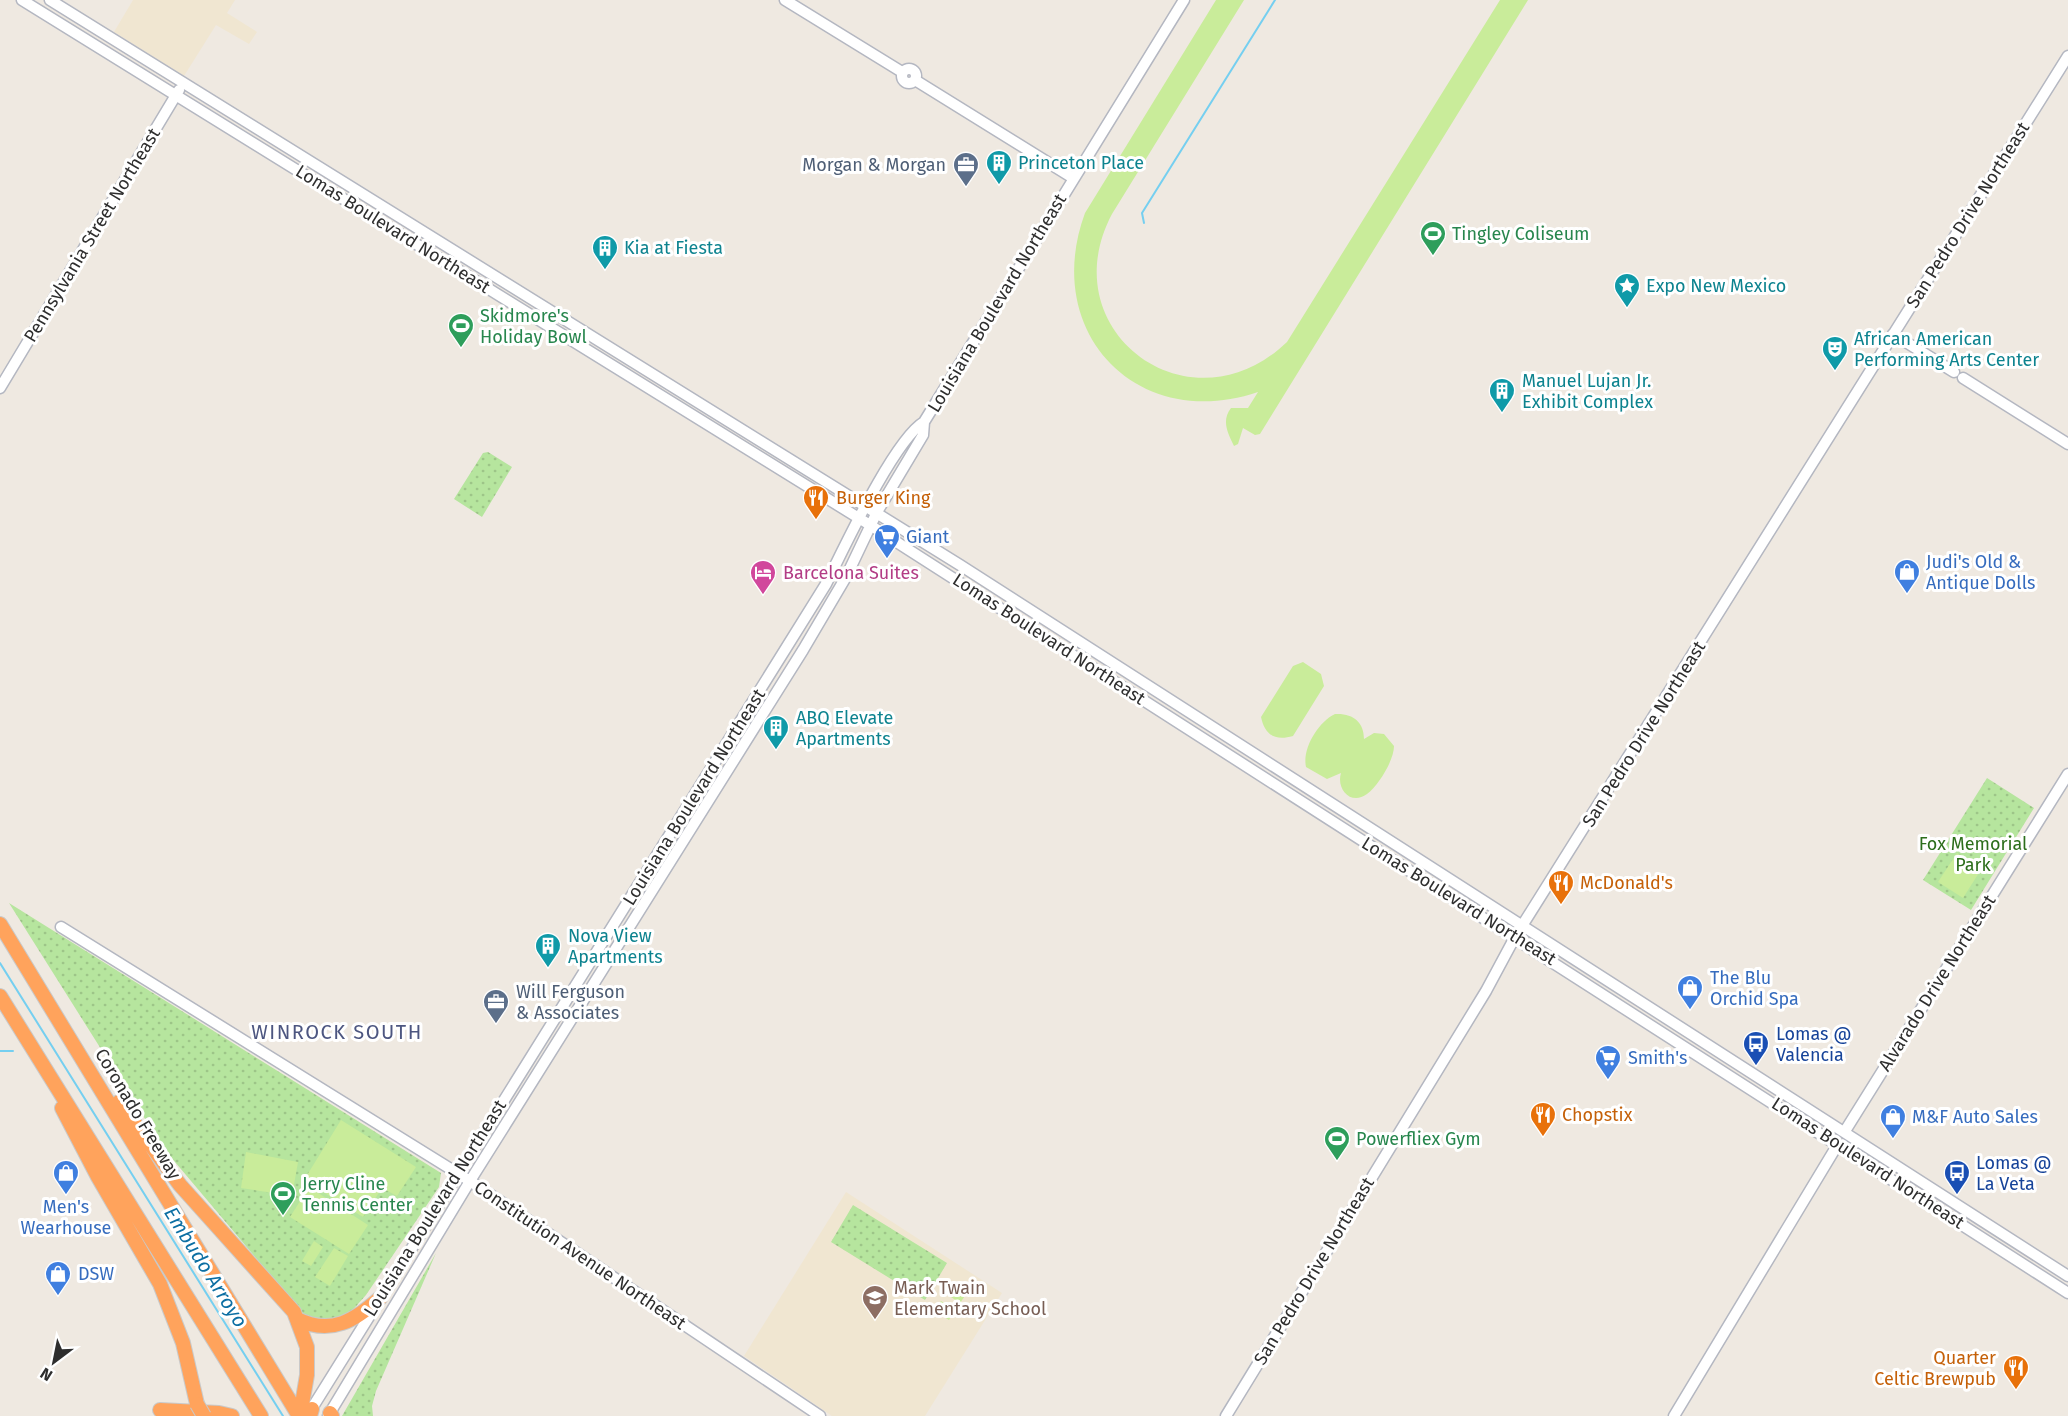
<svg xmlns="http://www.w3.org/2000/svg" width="2068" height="1416" viewBox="0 0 2068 1416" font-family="'Fira Sans',sans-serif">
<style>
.education{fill:#f0e6d1}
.green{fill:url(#green-dots)}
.pitch{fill:#c9ec9a}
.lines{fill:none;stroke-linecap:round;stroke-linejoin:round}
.stream{stroke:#75cff0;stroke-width:2}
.secondary-casing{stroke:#b4b7c1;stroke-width:13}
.highway-casing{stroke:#c9c9c9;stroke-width:16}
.secondary{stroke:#fff;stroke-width:10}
.highway{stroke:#ffa35c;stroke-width:14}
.highway-bridge-casing{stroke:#c9c9c9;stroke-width:16;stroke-linecap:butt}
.highway-bridge{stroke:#ffa35c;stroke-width:14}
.labels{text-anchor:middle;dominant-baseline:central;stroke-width:6;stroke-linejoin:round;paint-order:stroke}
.culture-label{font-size:18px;fill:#0d838f;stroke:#fff;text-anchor:start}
.service-label{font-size:18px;fill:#4e5e75;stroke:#fff;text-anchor:end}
.street-label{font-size:18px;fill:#2e2e2e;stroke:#fff}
.leisure-label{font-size:18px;fill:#27864d;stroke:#fff;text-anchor:start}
.food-label{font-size:18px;fill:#c56008;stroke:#fff;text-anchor:start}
.shop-label{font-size:18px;fill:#366cbe;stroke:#fff;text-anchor:start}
.hotel-label{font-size:18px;fill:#b23c85;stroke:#fff;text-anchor:start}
.park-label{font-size:18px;fill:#2c6e1b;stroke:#fff}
.transit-label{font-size:18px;fill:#164399;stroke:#fff;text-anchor:start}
.education-label{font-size:18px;fill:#785e54;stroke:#fff;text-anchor:start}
.neighbourhood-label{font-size:20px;letter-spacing:1.5px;fill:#4d5680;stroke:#fff}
.water-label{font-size:20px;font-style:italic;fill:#0d6fa3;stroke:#fff}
</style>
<defs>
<pattern id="green-dots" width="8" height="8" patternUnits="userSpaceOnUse" patternTransform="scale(1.5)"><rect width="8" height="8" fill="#b6e59e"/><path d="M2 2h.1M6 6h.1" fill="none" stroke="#9dc588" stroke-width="1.8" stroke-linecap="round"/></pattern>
</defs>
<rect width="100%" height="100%" fill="#efe9e1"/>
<path class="education" d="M133 0H235L227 13 257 32 249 44 216 25 184 76 114 32Z
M846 1192 1002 1293 925 1416H832L744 1356Z"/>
<path class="green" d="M488 452 512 467 482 517 454 499 483 453Z
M1987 778 2034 808 1971 910 1923 880Z
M9 903 441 1173 439 1187 366 1295 350 1313 326 1322 304 1315 164 1149Z
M853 1205 947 1263 925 1300 831 1242Z
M436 1253 376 1391 372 1406 373 1416H342Z"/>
<path class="pitch" d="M1216 0H1244L1112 214C1050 331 1190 435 1287 342L1500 0H1528L1260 434 1255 435 1243 428 1238 444 1234 446C1228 433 1221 421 1231 408H1248L1258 392C1137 433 1041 332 1085 213Z
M1303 662 1321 674 1324 686 1293 736C1276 741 1265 736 1261 717L1293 666Z
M1335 714C1353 713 1364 722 1364 739L1374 733 1384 734 1394 746C1394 760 1379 785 1367 794 1351 806 1336 789 1341 773L1327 779 1306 767C1302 749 1318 722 1335 714Z
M1957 853 1982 868 1963 898 1938 882Z
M341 1120 416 1167 397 1196 382 1188 363 1217 304 1180Z
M246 1152 298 1162 292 1196 241 1188Z
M309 1187 368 1225 349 1254 290 1217Z
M314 1241 323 1247 311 1266 302 1261Z
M334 1248 348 1256 330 1286 315 1277Z
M952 1284 967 1293 960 1303 945 1293Z
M941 1301 955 1310 949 1320 934 1311Z"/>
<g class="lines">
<path class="stream" d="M1144 223 1142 213 1275 0
M0 963 283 1416
M0 1051H13"/>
<defs>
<path id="secondary" d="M22 0 870 525 2068 1293
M50 0 960 565 2068 1276
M785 0 902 72
M902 76a7 7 0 1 1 14 0a7 7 0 1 1-14 0Z
M915 80 1073 178
M1893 334 1954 372
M1963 378 2068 444
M0 388 179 90
M61 927 470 1181 820 1416
M1845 1131 2068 774
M309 1413 826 584C844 548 894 440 924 422
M328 1416 470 1181 803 650 846 577 877 512 923 435 924 422 1184 0
M1226 1416 1486 991 1515 937 2068 56
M1674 1416 1838 1144"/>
<path id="highway" d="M0 924 299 1416
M0 996 261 1416
M119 1102 180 1185 294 1312 307 1347V1375L300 1416
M62 1108 98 1177 160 1284 183 1343 197 1404
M297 1319C331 1336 356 1320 381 1297
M160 1410 219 1413 232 1416
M330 1413 332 1416
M310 1416 312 1409"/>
</defs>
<use href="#secondary" class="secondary-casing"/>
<use href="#highway" class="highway-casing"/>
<use href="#secondary" class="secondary"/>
<use href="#highway" class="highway"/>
<defs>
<path id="highway-bridge" d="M197 1404 204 1416"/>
</defs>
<use href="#highway-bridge" class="highway-bridge-casing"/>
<use href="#highway-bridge" class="highway-bridge"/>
</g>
<defs>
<symbol id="building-pin" viewBox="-11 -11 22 30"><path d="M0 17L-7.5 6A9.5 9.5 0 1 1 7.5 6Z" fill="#0f9aa8" stroke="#fff"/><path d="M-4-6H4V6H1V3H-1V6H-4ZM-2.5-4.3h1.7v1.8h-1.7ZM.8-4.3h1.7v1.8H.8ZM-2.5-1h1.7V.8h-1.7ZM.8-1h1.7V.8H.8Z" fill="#fff"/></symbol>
<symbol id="office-pin" viewBox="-11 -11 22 30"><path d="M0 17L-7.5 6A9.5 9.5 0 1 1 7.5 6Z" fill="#5c6f8a" stroke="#fff"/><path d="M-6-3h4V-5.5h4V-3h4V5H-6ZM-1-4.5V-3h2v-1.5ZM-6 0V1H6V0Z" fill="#fff"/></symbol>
<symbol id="stadium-pin" viewBox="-11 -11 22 30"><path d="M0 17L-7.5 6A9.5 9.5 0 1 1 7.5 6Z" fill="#2e9e5b" stroke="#fff"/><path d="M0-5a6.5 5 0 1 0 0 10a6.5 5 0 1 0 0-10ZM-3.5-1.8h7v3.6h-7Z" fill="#fff"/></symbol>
<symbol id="sight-pin" viewBox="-11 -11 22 30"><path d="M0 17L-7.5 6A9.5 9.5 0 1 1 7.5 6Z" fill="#0f9aa8" stroke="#fff"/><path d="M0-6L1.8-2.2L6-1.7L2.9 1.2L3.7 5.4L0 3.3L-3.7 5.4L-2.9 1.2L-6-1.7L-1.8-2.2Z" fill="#fff"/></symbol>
<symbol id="theatre-pin" viewBox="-11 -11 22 30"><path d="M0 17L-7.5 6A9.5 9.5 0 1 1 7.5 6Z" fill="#0f9aa8" stroke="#fff"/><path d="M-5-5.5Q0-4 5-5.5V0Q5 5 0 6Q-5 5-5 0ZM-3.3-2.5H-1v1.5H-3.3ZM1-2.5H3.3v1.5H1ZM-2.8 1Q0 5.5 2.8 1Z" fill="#fff"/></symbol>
<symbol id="restaurant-pin" viewBox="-11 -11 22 30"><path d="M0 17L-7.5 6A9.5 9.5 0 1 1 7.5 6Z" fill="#e8710a" stroke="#fff"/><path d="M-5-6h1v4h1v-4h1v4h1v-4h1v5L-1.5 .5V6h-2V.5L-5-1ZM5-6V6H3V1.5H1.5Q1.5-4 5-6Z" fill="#fff"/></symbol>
<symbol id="supermarket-pin" viewBox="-11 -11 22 30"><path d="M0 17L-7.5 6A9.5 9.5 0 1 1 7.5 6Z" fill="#3f7fe0" stroke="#fff"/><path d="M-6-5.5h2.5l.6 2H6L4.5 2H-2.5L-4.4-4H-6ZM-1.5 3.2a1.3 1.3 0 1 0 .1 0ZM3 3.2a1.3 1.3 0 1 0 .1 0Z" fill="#fff"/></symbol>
<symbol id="shop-pin" viewBox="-11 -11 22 30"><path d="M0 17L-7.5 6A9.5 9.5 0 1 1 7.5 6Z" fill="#3f7fe0" stroke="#fff"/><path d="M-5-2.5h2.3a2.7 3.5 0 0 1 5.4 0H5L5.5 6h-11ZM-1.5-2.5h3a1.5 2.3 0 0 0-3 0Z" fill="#fff"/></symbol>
<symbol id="hotel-pin" viewBox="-11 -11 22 30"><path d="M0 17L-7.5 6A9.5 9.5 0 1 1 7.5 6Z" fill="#d1479c" stroke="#fff"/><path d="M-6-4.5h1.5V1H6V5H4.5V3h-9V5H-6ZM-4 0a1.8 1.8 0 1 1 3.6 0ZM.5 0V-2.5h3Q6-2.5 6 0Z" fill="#fff"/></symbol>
<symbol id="bus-pin" viewBox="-11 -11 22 30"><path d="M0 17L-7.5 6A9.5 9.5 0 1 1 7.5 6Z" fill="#1a4fb4" stroke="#fff"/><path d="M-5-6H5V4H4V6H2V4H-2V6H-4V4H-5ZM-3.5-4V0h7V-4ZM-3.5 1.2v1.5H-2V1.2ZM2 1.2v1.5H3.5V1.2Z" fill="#fff"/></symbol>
<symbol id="school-pin" viewBox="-11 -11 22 30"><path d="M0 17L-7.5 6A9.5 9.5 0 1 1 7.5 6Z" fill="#8d6e63" stroke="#fff"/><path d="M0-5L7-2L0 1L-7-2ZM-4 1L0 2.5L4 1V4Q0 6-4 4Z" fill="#fff"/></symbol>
</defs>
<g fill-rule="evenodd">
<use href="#building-pin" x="984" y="148" width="30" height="40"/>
<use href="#office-pin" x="951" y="150" width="30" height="40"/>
<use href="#stadium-pin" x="1418" y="219" width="30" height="40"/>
<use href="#building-pin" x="590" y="233" width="30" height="40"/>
<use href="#sight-pin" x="1612" y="271" width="30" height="40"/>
<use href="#stadium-pin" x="446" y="311" width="30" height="40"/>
<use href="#theatre-pin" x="1820" y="334" width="30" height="40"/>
<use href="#building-pin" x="1487" y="376" width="30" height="40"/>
<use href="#restaurant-pin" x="801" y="483" width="30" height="40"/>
<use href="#supermarket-pin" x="872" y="522" width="30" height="40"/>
<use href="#shop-pin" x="1892" y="557" width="30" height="40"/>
<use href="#hotel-pin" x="748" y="558" width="30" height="40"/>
<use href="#building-pin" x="761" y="713" width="30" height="40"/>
<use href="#restaurant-pin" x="1546" y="868" width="30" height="40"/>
<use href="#building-pin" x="533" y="931" width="30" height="40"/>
<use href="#shop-pin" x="1675" y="973" width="30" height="40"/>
<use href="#office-pin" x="481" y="987" width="30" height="40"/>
<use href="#bus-pin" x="1741" y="1029" width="30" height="40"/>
<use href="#supermarket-pin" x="1593" y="1043" width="30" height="40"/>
<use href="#restaurant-pin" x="1528" y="1100" width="30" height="40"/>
<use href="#shop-pin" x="1878" y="1102" width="30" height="40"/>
<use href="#stadium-pin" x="1322" y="1124" width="30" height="40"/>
<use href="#shop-pin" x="51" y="1158" width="30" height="40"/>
<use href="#bus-pin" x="1942" y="1158" width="30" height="40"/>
<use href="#stadium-pin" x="268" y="1179" width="30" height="40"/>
<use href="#shop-pin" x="43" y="1259" width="30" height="40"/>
<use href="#school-pin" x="860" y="1283" width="30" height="40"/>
<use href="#restaurant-pin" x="2001" y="1353" width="30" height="40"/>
</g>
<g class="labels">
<g class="culture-label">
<text x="1018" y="163">Princeton Place</text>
<text x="624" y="248">Kia at Fiesta</text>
<text x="1646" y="286">Expo New Mexico</text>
<text x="1854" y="339">African American<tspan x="1854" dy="21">Performing Arts Center</tspan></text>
<text x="1522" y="381">Manuel Lujan Jr.<tspan x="1522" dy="21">Exhibit Complex</tspan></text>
<text x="796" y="718">ABQ Elevate<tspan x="796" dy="21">Apartments</tspan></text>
<text x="568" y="936">Nova View<tspan x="568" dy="21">Apartments</tspan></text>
</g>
<g class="service-label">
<text x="946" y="165">Morgan &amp; Morgan</text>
<text x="516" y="992" text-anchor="start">Will Ferguson<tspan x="516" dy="21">&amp; Associates</tspan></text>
</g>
<g class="street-label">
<text transform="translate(1968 215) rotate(-58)">San Pedro Drive Northeast</text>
<text transform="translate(393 229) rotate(32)">Lomas Boulevard Northeast</text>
<text transform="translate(92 235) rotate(-59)">Pennsylvania Street Northeast</text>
<text transform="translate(997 303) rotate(-59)">Louisiana Boulevard Northeast</text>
<text transform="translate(1049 639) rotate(33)">Lomas Boulevard Northeast</text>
<text transform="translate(1644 734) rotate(-58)">San Pedro Drive Northeast</text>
<text transform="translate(694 797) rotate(-58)">Louisiana Boulevard Northeast</text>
<text transform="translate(1459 901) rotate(32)">Lomas Boulevard Northeast</text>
<text transform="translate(1937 983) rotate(-58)">Alvarado Drive Northeast</text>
<text transform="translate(138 1114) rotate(59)">Coronado Freeway</text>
<text transform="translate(1868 1163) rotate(33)">Lomas Boulevard Northeast</text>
<text transform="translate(435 1208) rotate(-58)">Louisiana Boulevard Northeast</text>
<text transform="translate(580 1255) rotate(34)">Constitution Avenue Northeast</text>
<text transform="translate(1314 1271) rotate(-59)">San Pedro Drive Northeast</text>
</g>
<g class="leisure-label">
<text x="1452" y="234">Tingley Coliseum</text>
<text x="480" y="316">Skidmore's<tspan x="480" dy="21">Holiday Bowl</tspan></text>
<text x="1356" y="1139">Powerfliex Gym</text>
<text x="302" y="1184">Jerry Cline<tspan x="302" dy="21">Tennis Center</tspan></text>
</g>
<g class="food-label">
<text x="836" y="498">Burger King</text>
<text x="1580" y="883">McDonald's</text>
<text x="1562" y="1115">Chopstix</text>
<text x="1996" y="1358" text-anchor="end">Quarter<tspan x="1996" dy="21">Celtic Brewpub</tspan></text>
</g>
<g class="shop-label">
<text x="906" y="537">Giant</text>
<text x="1926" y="562">Judi's Old &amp;<tspan x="1926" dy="21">Antique Dolls</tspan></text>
<text x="1710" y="978">The Blu<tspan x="1710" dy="21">Orchid Spa</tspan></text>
<text x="1628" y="1058">Smith's</text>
<text x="1912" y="1117">M&amp;F Auto Sales</text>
<text x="66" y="1207" text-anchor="middle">Men's<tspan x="66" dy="21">Wearhouse</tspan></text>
<text x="78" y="1274">DSW</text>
</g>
<g class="hotel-label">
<text x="783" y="573">Barcelona Suites</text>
</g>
<g class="park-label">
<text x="1973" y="844">Fox Memorial<tspan x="1973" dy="21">Park</tspan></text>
</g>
<g class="transit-label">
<text x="1776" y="1034">Lomas @<tspan x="1776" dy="21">Valencia</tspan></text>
<text x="1976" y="1163">Lomas @<tspan x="1976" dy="21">La Veta</tspan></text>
</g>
<g class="education-label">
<text x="894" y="1288">Mark Twain<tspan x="894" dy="21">Elementary School</tspan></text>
</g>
<g class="neighbourhood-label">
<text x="337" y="1032">WINROCK SOUTH</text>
</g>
<g class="water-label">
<text transform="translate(206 1267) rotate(58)">Embudo Arroyo</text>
</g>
</g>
<g transform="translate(54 1362) rotate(212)" stroke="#ffffff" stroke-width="4.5" paint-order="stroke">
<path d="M0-4.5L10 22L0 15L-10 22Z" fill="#2e2e2e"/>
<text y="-9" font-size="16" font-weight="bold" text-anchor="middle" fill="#2e2e2e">N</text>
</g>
</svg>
